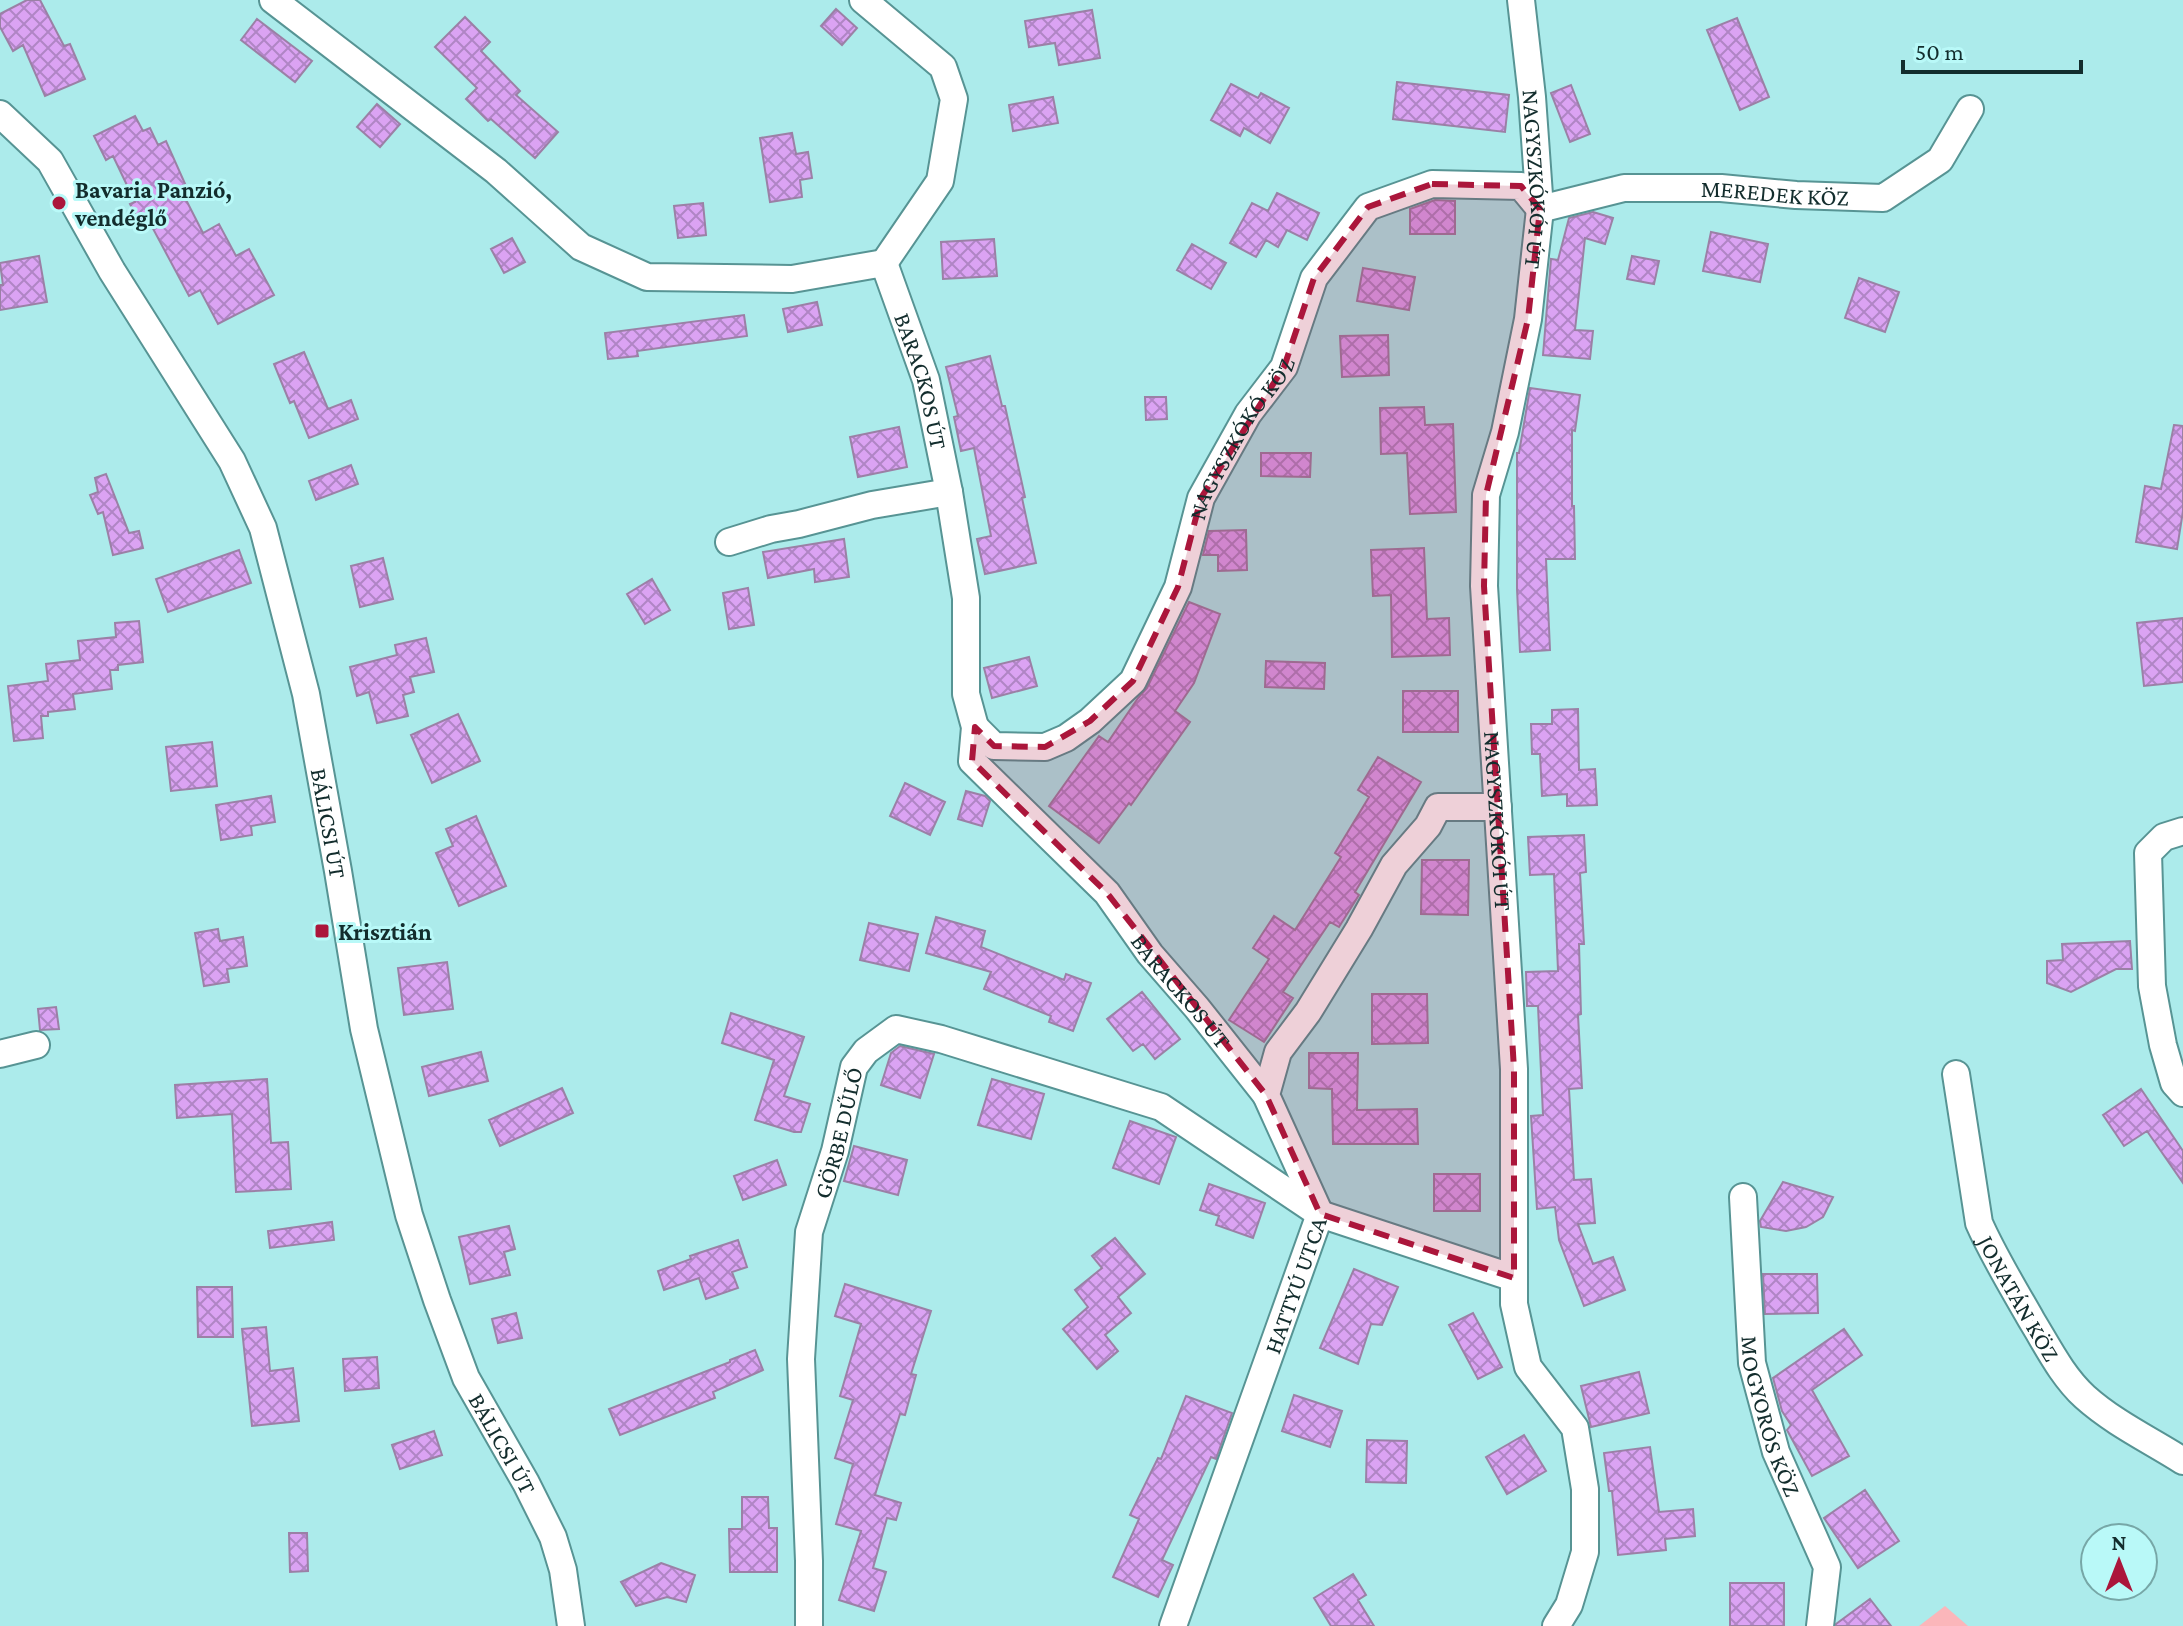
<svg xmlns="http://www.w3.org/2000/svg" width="2183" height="1626" viewBox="0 0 2183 1626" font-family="'Crimson Pro',serif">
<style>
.park{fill:#fbb6ba}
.building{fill:url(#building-cross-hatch);stroke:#9b80a6;stroke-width:2}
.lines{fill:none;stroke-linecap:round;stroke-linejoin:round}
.minor-casing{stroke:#579494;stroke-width:30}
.minor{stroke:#fff;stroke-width:26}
.marked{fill:#ab163b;fill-opacity:0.2;stroke:#ab163b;stroke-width:6;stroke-dasharray:16 10;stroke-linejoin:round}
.poi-dot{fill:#ab163b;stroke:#b9f9f8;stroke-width:3}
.labels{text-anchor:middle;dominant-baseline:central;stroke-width:6;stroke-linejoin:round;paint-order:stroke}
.street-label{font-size:24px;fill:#132d2d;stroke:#b9f9f8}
.poi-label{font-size:24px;font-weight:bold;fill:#132d2d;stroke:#b9f9f8;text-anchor:start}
</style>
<defs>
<pattern id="building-cross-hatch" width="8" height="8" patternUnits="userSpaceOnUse" patternTransform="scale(2)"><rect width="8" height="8" fill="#dba3f3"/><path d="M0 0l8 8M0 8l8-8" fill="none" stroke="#b085c5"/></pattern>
</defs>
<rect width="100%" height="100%" fill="#acebeb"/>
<path class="park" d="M1945 1606 1968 1626H1919Z"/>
<path class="building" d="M27 0H40L64 46 70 44 85 79 45 96 23 45 13 51 0 27V14Z
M836 9 857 28 842 45 821 26Z
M1092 10 1100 58 1059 65 1055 43 1029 47 1025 21Z
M465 17 490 42 481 51 520 91 516 95 558 132 535 158 491 119 488 121 466 99 477 88 435 47Z
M1737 18 1769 97 1740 110 1707 30Z
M257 19 312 61 295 82 241 40Z
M1397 82 1509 95 1505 132 1393 119Z
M1231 84 1258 98 1261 93 1289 108 1270 143 1244 128 1240 136 1211 120Z
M1571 85 1590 134 1570 142 1551 93Z
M1053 97 1058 123 1013 131 1009 105Z
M377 104 400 124 380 147 357 127Z
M135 116 143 131 150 128 158 145 166 141 186 186 180 188 203 233 219 224 236 256 249 249 274 295 218 324 200 290 189 296 150 223 142 227 130 204 135 202 113 156 106 160 94 136Z
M792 133 796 154 808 152 812 178 800 180 802 197 770 202 760 138Z
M1277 193 1319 213 1307 240 1287 230 1278 247 1266 240 1256 257 1230 243 1252 203 1268 211Z
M1435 200 1455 201V234H1410V209Z
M703 203 706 235 678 238 674 206Z
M1593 212 1613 218 1605 244 1585 238 1575 330 1593 331 1590 359 1543 355 1551 259 1558 260 1569 218Z
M1711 232 1768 244 1760 282 1703 271Z
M512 238 525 262 504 273 491 249Z
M994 239 997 276 943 279 941 242Z
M1192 244 1226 263 1211 289 1177 270Z
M39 256 47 302 0 310V285H3L0 263Z
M1632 256 1659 261 1654 284 1627 279Z
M1363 268 1415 277 1409 310 1357 301Z
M1859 278 1899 292 1885 332 1845 318Z
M817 302 822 325 788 332 783 309Z
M744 315 747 336 637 351 638 356 608 359 605 333Z
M1388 335 1389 375 1342 377 1340 336Z
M304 352 328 409 351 400 358 419 309 438 294 401 290 403 274 364Z
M990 356 1002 406H1005L1025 497 1022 498 1036 563 985 574 977 539 991 536 974 448 961 451 954 417 958 416 946 367Z
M1530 388 1580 395 1575 431 1572 430V506H1574L1575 559H1546L1550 650 1520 652 1517 589V453H1519Z
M1145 397H1166L1167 419 1146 420Z
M1424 407 1425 425 1453 424 1456 512 1410 514 1407 453 1381 454 1380 408Z
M2174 425 2183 426V511L2177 549 2136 542 2145 486 2161 489Z
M899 427 907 467 858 477 850 437Z
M1261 453H1311L1310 477 1261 476Z
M351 465 358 484 316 500 309 481Z
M106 474 129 533 139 531 143 548 113 555 103 512 98 514 90 495 98 492 95 478Z
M1246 530 1247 570 1218 571V555H1203L1209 531Z
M844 539 849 577 815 582 814 569 768 578 763 552Z
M1424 548 1427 619 1449 618 1450 655 1392 657 1391 595 1373 596 1371 550Z
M239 550 251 583 168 612 156 579Z
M383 558 393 599 360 607 351 566Z
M652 579 670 610 645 624 627 594Z
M748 588 754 625 729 629 723 593Z
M1189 602 1220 614 1194 683 1175 711 1190 722 1131 805 1129 803 1099 843 1049 806 1099 736 1108 742 1138 698 1147 688Z
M2183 618V682L2144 686 2137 623Z
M139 621 143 662 118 665V670H110L112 689 73 694 75 709 48 712V716H41L43 738 14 741 8 686 48 681 46 664 80 660 78 641 116 637 115 623Z
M426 638 434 672 410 677 414 692 403 695 408 716 377 723 369 692 357 696 350 667 397 655 395 645Z
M1029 657 1037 686 992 698 984 668Z
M1266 661 1325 663 1324 689 1265 687Z
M1403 691H1458V732H1403Z
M1578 709 1579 770 1595 769 1597 805 1567 806V794L1542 796 1540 754H1532L1531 724H1552V710Z
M458 714 480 761 432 783 411 735Z
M212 742 217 786 171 791 166 747Z
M1378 757 1421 782 1355 892 1359 895 1339 927 1330 922 1283 992 1293 998 1264 1042 1229 1020 1269 959 1253 948 1274 916 1295 930 1341 857 1335 853 1369 797 1358 790Z
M905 783 945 802 930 835 890 816Z
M966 791 985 796 990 801 982 826 958 819Z
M271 796 275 822 251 826 252 835 221 840 216 805Z
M476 816 506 886 459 906 436 853 453 846 446 829Z
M1584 835 1586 872 1580 873 1584 944H1579L1581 1014 1578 1015 1582 1088 1569 1089 1574 1180 1591 1179 1595 1223 1578 1224 1593 1264 1613 1257 1625 1290 1584 1306 1559 1240 1555 1207 1537 1209 1531 1116 1543 1115 1538 1006H1527L1526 972 1558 971 1554 874 1530 875 1528 837Z
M1422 860H1469L1468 915 1421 914Z
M936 917 985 931 981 947 1064 980 1066 974 1091 983 1073 1031 1049 1022 1051 1016 984 989 991 972 926 953Z
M869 923 918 934 909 971 860 960Z
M218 929 220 941 243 937 247 966 227 969 229 982 204 986 195 933Z
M2130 941 2132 969H2116L2071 992 2047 983V961L2063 960 2062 944Z
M447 962 453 1009 404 1015 398 968Z
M1142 992 1180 1039 1155 1059 1143 1044 1133 1051 1107 1019Z
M1372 994H1427L1428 1043 1372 1044Z
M56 1007 59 1029 40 1030 38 1009Z
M731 1013 804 1037 784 1096 810 1104 801 1132H794L755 1120 774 1060 722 1043Z
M900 1046 934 1054 920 1098 881 1085 891 1053Z
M481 1052 488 1081 429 1096 422 1067Z
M1309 1053H1358L1357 1110 1417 1109 1418 1144H1333L1332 1089 1309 1088Z
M267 1079 271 1143 288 1142 291 1189 236 1192 232 1114 177 1118 175 1085Z
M992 1079 1044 1094 1031 1139 978 1125Z
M562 1088 573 1113 500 1146 489 1120Z
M2141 1089 2183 1151V1183L2147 1131 2124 1146 2103 1115Z
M1130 1121 1176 1137 1159 1184 1113 1168Z
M854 1146 907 1160 898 1195 844 1181Z
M777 1160 786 1185 743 1200 734 1176Z
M1434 1174H1480V1211H1434Z
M1783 1182 1833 1197 1823 1217 1806 1227 1786 1231 1761 1227 1760 1221Z
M1209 1184 1265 1203 1253 1238 1216 1225 1219 1216 1200 1210Z
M332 1222 334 1240 270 1248 268 1231Z
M509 1226 515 1249 504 1252 510 1275 470 1284 459 1237Z
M1115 1238 1145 1274 1118 1297 1131 1313 1105 1335 1118 1351 1097 1369 1063 1329 1088 1307 1075 1290 1102 1268 1092 1256Z
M738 1240 747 1267 732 1272 738 1288 706 1299 699 1278 664 1290 658 1271 691 1259 690 1256Z
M1354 1269 1398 1287 1382 1325 1371 1324 1358 1364 1320 1348Z
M1763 1274H1817L1818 1313 1765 1314Z
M845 1284 931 1311 911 1374 916 1375 905 1415 900 1414 875 1495 901 1503 896 1520 887 1518 873 1568 886 1572 874 1611 839 1600 861 1531 836 1524 853 1464 835 1458 853 1400 840 1396 861 1324 835 1316Z
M197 1287H232L233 1337H198Z
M516 1313 522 1338 498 1343 492 1319Z
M1473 1313 1502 1367 1478 1379 1449 1325Z
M266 1327 270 1371 293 1368 299 1421 252 1426 242 1329Z
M1844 1329 1862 1355 1812 1390 1849 1456 1812 1476 1787 1430 1791 1425 1782 1411 1773 1378Z
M755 1350 763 1370 713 1392 715 1398 620 1435 609 1409 730 1362V1360Z
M377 1357 379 1388 345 1391 343 1359Z
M1639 1372 1649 1413 1591 1427 1581 1386Z
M1294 1395 1342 1411 1330 1447 1282 1431Z
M1186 1396 1232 1413 1216 1459 1211 1457 1162 1560 1173 1565 1158 1597 1113 1577 1139 1519 1130 1515 1158 1458 1161 1459Z
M434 1431 442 1455 400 1469 392 1445Z
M1524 1435 1546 1471 1507 1494 1486 1457Z
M1367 1440 1407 1441 1406 1483 1366 1482Z
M1650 1447 1659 1512 1693 1509 1695 1536 1665 1539 1666 1550 1618 1555 1612 1491H1609L1604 1453Z
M1865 1490 1899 1541 1858 1568 1824 1518Z
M742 1497H768L769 1528H777V1572H730L729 1529H742Z
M289 1533H307L308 1571 290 1572Z
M661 1563 695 1575 686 1602 667 1597 636 1606 621 1582Z
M1353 1574 1366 1595 1358 1600 1374 1626H1331L1314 1598Z
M1730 1583H1784V1626H1730Z
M1870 1599 1891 1626H1836V1624Z"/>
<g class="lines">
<defs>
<g id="minor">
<path id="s1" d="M273 0 496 171 581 247 647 277 792 279 884 263 926 380 949 492 966 598V694L975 727 972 761 1107 893 1150 954 1197 1008 1266 1095"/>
<path d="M863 0 943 67 954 99 940 181 884 263"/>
<path id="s2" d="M1521 0 1532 97 1540 209 1528 319 1505 432 1486 495 1484 586 1514 1069V1304L1528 1367 1575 1428 1585 1489V1552L1569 1605 1556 1626"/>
<path id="s3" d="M0 114 50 161 112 271 232 461 263 528 306 694 338 871 364 1029 409 1215 437 1300 466 1378 526 1483 553 1537 563 1570 571 1626"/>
<path d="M729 542 771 529 799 524 872 505 949 492"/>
<path id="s4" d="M975 727 994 746 1045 747 1066 738 1090 721 1133 681 1178 587 1201 498 1248 414 1284 367 1314 278 1368 207 1432 184 1521 186 1540 209 1624 188H1721L1796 195 1883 198 1940 160 1970 109"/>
<path d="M2183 831 2164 837 2148 853 2152 986 2163 1045 2174 1083 2183 1093"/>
<path d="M0 1054 36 1045"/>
<path id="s5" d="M1956 1074 1979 1223C1994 1257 2014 1289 2032 1321 2048 1347 2062 1376 2085 1397 2114 1423 2150 1440 2183 1461"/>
<path id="s6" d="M1743 1197 1752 1363 1776 1452 1827 1567 1820 1626"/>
<path id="s7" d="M809 1626V1561L801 1359 809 1232 835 1151 854 1067 866 1051 896 1029 941 1039 1161 1107 1320 1214 1514 1278"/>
<path id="s8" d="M1173 1626 1320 1214 1266 1095 1278 1052 1308 1012 1359 929 1394 865 1428 826 1438 807H1498"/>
</g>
</defs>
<use href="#minor" class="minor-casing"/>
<use href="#minor" class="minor"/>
</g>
<path class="marked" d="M1432 184 1521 186 1540 209 1528 319 1486 495 1484 586 1514 1069V1278L1320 1214 1266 1095 1107 893 972 761 975 727 994 746 1045 747 1090 721 1133 681 1178 587 1201 498 1284 367 1314 278 1368 207Z"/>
<g class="poi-dot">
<circle cx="59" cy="203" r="8"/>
<rect x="314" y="923" width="16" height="16" rx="4"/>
</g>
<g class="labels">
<g class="street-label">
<text stroke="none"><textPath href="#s2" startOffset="180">NAGYSZKÓKÓI ÚT</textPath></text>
<text stroke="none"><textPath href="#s4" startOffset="1148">MEREDEK KÖZ</textPath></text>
<text stroke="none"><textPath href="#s1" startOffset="830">BARACKOS ÚT</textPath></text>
<text stroke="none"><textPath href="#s4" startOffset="456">NAGYSZKÓKÓ KÖZ</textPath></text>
<text stroke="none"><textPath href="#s2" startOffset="828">NAGYSZKÓKÓI ÚT</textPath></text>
<text stroke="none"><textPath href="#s3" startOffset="796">BÁLICSI ÚT</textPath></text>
<text stroke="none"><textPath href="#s1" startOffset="1528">BARACKOS ÚT</textPath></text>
<text stroke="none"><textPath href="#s7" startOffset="498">GÖRBE DŰLŐ</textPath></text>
<text stroke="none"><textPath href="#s8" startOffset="362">HATTYÚ UTCA</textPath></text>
<text stroke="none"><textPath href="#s5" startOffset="236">JONATÁN KÖZ</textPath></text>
<text stroke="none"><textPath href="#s6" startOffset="222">MOGYORÓS KÖZ</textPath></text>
<text stroke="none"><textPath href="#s3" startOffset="1444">BÁLICSI ÚT</textPath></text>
</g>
<g class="poi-label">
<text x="75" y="189">Bavaria Panzió,<tspan x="75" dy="28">vendéglő</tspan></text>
<text x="338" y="931">Krisztián</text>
</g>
</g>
<g transform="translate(2119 1562)"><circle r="38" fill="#b9f9f8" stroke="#77a7a7" stroke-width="2"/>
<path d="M0-6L14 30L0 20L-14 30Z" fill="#ab163b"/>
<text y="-12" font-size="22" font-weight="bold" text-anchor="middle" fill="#132d2d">N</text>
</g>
<path d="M1903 60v12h178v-12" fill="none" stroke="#132d2d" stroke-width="4"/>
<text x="1915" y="60" font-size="24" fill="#132d2d" stroke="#b9f9f8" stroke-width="6" paint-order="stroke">50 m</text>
</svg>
